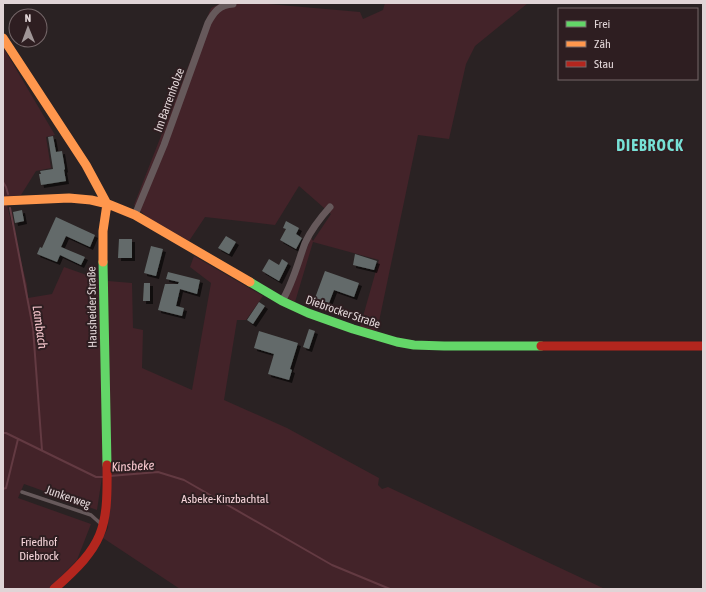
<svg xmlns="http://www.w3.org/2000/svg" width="706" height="592" viewBox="0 0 706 592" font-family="'Asap Condensed',sans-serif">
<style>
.green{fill:#432329}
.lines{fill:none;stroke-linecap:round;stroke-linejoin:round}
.stream{stroke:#633a42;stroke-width:2}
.building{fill:#636b6a;filter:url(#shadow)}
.lane{stroke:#66595b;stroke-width:3.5}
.street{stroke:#66595b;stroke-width:7}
.fast{stroke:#63d668;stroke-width:9}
.slow{stroke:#ff974d;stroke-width:9}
.jam{stroke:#b3261e;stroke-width:9}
.labels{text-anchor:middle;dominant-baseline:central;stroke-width:4;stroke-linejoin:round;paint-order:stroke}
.street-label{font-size:12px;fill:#e0d4d6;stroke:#2e1e21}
.park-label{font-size:12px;fill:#f7d6db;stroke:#2e1e21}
.water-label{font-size:13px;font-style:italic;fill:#f9c8cf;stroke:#2e1e21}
.district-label{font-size:16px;font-weight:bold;letter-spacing:1px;fill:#77e1d6;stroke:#2e1e21}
</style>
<defs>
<filter id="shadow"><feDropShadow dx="3" dy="3" stdDeviation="0" flood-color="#0009"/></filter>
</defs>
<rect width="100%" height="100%" fill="#2a2223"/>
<path class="green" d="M221 3H257L360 12 363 19 383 10 385 3H528L475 46 466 64 449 139 418 135 377 331 360 327 379 260 313 242 295 302 287 298 311 238 313 241 331 214 299 186 275 225 205 217 189 241 147 217 134 205 211 8Z
M3 47 55 135 46 137 51 168 36 171 21 195 5 197 27 285 28 298 52 294 64 267 98 279 99 317 108 281 132 283 133 328 143 330 142 368 192 390 211 283 190 267 194 256 263 296 246 320H237L224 400 287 428 379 478 378 485 382 489 388 487 605 589H180L103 538 108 528 110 477H102L97 510 24 484 18 498 91 524 77 560 49 589H3Z"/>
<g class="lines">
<path class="stream" d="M3 182 6 187 8 194
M10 208 33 328 42 450
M3 433H6L96 477H104
M110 476 158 472 184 480 332 565 390 589
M3 489 6 488 18 439"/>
</g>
<path class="building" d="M53 136 56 152 62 151 65 169 64 170 66 181 41 185 39 174H41L40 171 53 169 48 137Z
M22 210 24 221 15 223 13 212Z
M56 217 95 235 90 247 66 236 61 247 85 257 81 265 60 255 57 262 37 254 40 247 42 248Z
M286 221 299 228 296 234 302 238 296 249 280 240 286 229 283 228Z
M226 236 236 242 229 254 218 248Z
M119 239H132V258H118Z
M151 246 163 249 156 276 144 273Z
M355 254 377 261 374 270 353 265Z
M269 259 279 265 282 259 288 263 279 281 262 271Z
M325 271 359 283 354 297 334 290 329 303 315 298Z
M168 272 200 280 197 294 180 289 176 306 184 308 182 316 158 310 165 284H178L179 282 166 279Z
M144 283H150V301H143Z
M259 302 265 306 253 324 247 320Z
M309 329 315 331 309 349 303 347Z
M259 331 298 343 290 369 292 370 289 380 268 374 274 354 254 348Z"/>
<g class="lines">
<path class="lane" d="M22 492 91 515 101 524"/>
<path class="street" d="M135 215 164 145 208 23C214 12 219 5 233 4
M282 301C293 283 298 262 305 243 311 230 321 217 330 207"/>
<path class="fast" d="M103 262 107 465
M250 282 282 301 308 313 353 329 397 342 414 345 444 346H541"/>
<path class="slow" d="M3 38 86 165 107 204 103 231V262
M3 201 69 198 91 200 108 204 135 215 250 282"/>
<path class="jam" d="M541 346H703
M54 589C104 545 108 530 107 465"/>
</g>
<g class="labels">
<g class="street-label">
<text transform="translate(169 100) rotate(-70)">Im Barrenholze</text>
<text transform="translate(92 307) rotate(-91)">Hausheider Straße</text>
<text transform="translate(343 312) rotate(19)">Diebrocker Straße</text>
<text transform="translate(68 497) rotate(19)">Junkerweg</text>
</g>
<g class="park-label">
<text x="225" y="499">Asbeke-Kinzbachtal</text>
<text x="39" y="542">Friedhof<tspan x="39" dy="14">Diebrock</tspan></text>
</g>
<g class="water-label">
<text transform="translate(40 327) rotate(82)">Lambach</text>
<text transform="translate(133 466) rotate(-3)">Kinsbeke</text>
</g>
<g class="district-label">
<text x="650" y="145">DIEBROCK</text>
</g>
</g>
<rect width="706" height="592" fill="none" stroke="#e0d4d6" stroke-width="8"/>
<rect x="558" y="8" width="140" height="72" fill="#2e1e21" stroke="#756769"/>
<rect x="566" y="21" width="20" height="6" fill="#63d668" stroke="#756769"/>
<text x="594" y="28" font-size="12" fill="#e0d4d6">Frei</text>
<rect x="566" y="41" width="20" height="6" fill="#ff974d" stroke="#756769"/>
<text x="594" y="48" font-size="12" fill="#e0d4d6">Zäh</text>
<rect x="566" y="61" width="20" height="6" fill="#b3261e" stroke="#756769"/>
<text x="594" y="68" font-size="12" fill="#e0d4d6">Stau</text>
<g transform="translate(28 28) rotate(359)"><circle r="19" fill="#2e1e21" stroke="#756769"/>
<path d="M0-3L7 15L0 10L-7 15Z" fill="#a09697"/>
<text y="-6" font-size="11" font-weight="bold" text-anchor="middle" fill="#e0d4d6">N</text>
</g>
</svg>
